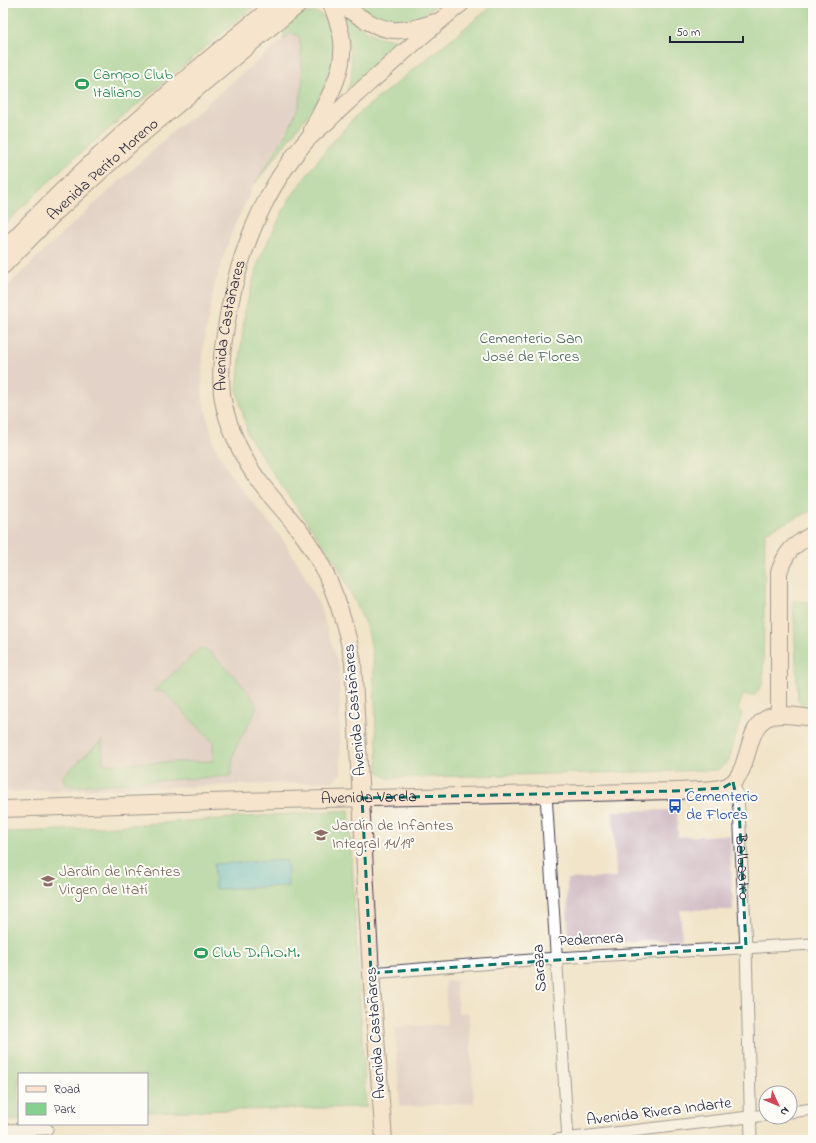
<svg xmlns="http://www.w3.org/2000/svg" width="816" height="1143" viewBox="0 0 816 1143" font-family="'Indie Flower',sans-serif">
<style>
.industrial{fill:#d2bdc5}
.green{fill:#87d18e;stroke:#547a64}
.water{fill:#5ac4d4;stroke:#3e7388}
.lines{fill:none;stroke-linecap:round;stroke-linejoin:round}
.street-casing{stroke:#413f50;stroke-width:13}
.secondary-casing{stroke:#413f50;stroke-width:18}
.street{stroke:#fff;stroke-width:11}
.secondary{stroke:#fce5d0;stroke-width:16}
.marked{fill:none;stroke:#0f766e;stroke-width:3;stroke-dasharray:8 5;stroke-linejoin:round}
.labels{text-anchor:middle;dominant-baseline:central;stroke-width:4;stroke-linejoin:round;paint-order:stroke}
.leisure-label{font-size:16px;fill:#27864d;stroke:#fdfcf7;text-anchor:start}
.street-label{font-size:16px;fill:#22223b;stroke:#fdfcf7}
.park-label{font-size:16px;fill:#455f58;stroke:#fdfcf7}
.transit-label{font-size:16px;fill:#164399;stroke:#fdfcf7;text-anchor:start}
.education-label{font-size:16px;fill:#785e54;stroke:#fdfcf7;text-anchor:start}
</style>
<rect width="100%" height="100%" fill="#fdfcf7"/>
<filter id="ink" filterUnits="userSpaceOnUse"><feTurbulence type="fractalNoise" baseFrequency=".025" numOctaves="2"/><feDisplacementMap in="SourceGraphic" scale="8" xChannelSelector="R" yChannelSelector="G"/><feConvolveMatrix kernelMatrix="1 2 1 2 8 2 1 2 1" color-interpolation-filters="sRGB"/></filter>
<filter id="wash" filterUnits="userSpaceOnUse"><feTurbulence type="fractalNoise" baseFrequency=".012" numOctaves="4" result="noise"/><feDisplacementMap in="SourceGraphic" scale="16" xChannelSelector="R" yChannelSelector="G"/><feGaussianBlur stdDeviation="0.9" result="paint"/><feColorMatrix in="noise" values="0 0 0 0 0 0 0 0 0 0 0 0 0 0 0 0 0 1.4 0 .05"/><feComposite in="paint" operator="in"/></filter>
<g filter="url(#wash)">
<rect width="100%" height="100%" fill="#f1e4c8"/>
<path class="industrial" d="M291 33 299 36 301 53V90L298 106 281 140 254 185 233 229 215 283 203 348 202 396 214 444 229 473 283 540 303 572 320 607 339 669 341 774 332 782 3 792V291L34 260 177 128Z
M677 810 678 837 730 835 733 910H680L682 939 573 944 568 939 567 879 616 877 613 811Z
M445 981H456L458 1013H469L474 1103 400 1107 395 1027 447 1024Z"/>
<path class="green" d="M3 3H258L66 165 3 226Z
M355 3H439C402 32 392 29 355 3Z
M496 3H813V510L765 532 763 683 755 695H743L738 709 742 713 729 760 718 770 387 778 378 771 373 659 369 634 361 614 338 566 270 469 248 435 237 390 245 310 259 260 288 201 327 148 358 114Z
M316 12 323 16 330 24 334 39 333 62 329 80 315 105 254 185C269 161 288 134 298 107 305 85 302 58 299 36L291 33 283 40C284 35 285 28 287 24 293 15 306 13 316 12Z
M342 12C368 31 376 43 409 38L348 92 347 90C360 64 343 38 342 12Z
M793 601 813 602V711H806L798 700Z
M200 648 206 649C218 660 255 693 256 707 256 714 239 740 235 749 232 758 232 767 231 776L76 786C69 786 64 785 63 778L65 774 102 740 103 764 213 761V742L164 692 154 691Z
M349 810 366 1107 147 1112V1074H19V1120L3 1121V832L43 831Z"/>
<path class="water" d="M287 860 288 886 215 889 214 864Z"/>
</g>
<g filter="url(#ink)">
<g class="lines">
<defs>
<g id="street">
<path id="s1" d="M733 782 737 794 739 809 746 947 751 1140"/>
<path d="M546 794 568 1140"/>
<path d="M371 973 556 958 813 944"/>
<path d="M790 1112 813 1109"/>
<path d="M3 1130 47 1129"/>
<path d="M556 1140 766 1115"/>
</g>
<g id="secondary">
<path d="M338 3C353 12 369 25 387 29 402 33 421 26 436 22"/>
<path d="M312 130C326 102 345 74 342 41 341 28 335 15 331 3"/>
<path d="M3 250C88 161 181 80 277 3"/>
<path id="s2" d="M3 266 57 211 135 140 272 26 301 3"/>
<path d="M779 715V572C787 549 793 546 813 534"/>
<path id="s3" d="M3 809 241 801 674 791C687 790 719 791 729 785 753 771 743 722 773 716 786 713 801 717 813 718"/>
<path id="s4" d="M384 1140 371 973 353 662C344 613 328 565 296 526 278 503 257 483 244 457 234 438 225 416 222 394 220 372 222 349 226 327 236 261 261 193 306 141 313 134 321 127 329 120 342 107 356 95 369 83 400 56 430 28 462 3"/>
</g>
</defs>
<use href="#street" class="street-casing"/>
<use href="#secondary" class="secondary-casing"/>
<use href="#street" class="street"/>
<use href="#secondary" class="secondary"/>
</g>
</g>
<path d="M0 0H816V1143H0ZM733 782 739 809 746 947 371 973 362 798 674 791 723 788Z" fill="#f1e4c8" fill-opacity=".55" fill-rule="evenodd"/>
<path class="marked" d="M733 782 739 809 746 947 371 973 362 798 674 791 723 788Z"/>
<defs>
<symbol id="stadium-bare" viewBox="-9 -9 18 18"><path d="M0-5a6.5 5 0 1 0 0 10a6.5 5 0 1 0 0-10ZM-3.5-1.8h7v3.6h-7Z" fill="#2e9e5b" stroke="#fdfcf7" stroke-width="2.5" paint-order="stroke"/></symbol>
<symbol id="bus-bare" viewBox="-9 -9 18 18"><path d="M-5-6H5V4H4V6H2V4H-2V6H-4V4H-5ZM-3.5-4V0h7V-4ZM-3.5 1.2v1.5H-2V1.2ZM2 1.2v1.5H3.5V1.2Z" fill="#1a4fb4" stroke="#fdfcf7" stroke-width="2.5" paint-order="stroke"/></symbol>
<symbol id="school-bare" viewBox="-9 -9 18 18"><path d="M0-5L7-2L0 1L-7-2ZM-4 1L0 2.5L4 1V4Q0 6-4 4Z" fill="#8d6e63" stroke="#fdfcf7" stroke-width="2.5" paint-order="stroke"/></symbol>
</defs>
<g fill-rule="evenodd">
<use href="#stadium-bare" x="72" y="74" width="20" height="20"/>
<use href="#bus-bare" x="665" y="796" width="20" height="20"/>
<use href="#school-bare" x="311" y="825" width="20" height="20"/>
<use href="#school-bare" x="38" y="871" width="20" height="20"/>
<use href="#stadium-bare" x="191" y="943" width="20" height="20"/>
</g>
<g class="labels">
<g class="leisure-label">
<text x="93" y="75">Campo Club<tspan x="93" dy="18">Italiano</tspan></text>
<text x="212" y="953">Club D.A.O.M.</text>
</g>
<g class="street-label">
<text stroke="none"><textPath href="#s2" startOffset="139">Avenida Perito Moreno</textPath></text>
<text stroke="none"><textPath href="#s4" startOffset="851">Avenida Castañares</textPath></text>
<text transform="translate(355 710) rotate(-95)">Avenida Castañares</text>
<text stroke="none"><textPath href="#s3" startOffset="366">Avenida Varela</textPath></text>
<text stroke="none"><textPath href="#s1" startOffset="86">Balbastro</textPath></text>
<text transform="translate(591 940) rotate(-3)">Pedernera</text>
<text transform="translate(540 968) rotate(-94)">Saraza</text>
<text transform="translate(376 1033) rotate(-94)">Avenida Castañares</text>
<text transform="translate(659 1112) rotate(-7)">Avenida Rivera Indarte</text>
</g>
<g class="park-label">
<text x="531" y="339">Cementerio San<tspan x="531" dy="18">José de Flores</tspan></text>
</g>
<g class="transit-label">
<text x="686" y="797">Cementerio<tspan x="686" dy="18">de Flores</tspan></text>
</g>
<g class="education-label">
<text x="332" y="826">Jardín de Infantes<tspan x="332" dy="18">Integral 14/19°</tspan></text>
<text x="59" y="872">Jardín de Infantes<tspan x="59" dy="18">Virgen de Itatí</tspan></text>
</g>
</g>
<rect width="816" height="1143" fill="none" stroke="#fdfcf7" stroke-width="16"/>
<rect x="18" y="1073" width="130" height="52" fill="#fdfcf7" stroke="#a5a5ac"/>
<rect x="26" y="1086" width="20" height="6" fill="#fce5d0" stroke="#a5a5ac"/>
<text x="54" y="1093" font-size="12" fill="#22223b">Road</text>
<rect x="26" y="1103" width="20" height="12" fill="#87d18e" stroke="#a5a5ac"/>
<text x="54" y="1113" font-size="12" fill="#22223b">Park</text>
<g transform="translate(778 1105) rotate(134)"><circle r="19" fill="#fdfcf7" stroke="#a5a5ac"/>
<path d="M0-3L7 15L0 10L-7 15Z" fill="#d1495b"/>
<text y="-6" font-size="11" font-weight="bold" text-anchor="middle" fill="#22223b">N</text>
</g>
<path d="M670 36v6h73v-6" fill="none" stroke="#22223b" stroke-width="2"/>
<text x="676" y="36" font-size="12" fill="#22223b" stroke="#fdfcf7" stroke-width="3" paint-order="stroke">50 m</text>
</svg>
